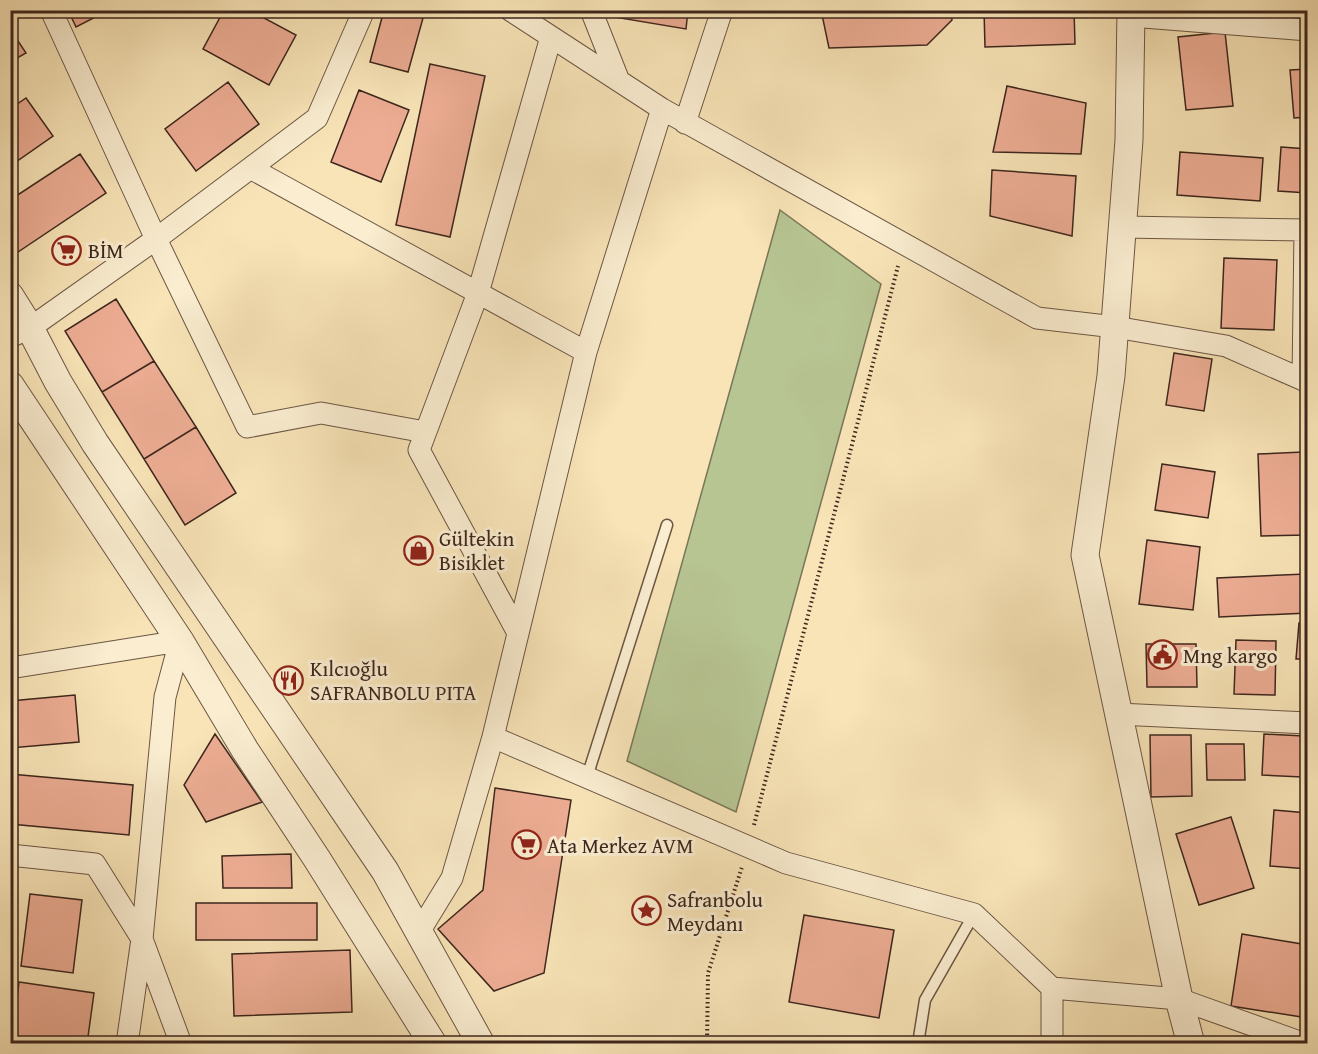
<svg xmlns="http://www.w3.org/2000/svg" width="1318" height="1054" viewBox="0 0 1318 1054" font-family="'Gentium Book Plus',serif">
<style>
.green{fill:#b7c593;stroke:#7a7658;stroke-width:1.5}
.building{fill:#edad94;stroke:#3d261d;stroke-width:1.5}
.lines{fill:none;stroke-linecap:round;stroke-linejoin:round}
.service-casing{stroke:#6c5644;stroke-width:13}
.minor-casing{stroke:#6c5644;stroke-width:23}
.tertiary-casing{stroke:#6c5644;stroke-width:29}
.path{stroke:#3d261d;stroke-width:4;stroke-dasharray:1.5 3;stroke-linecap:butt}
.service{stroke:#faedd0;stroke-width:10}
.minor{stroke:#faedd0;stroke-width:21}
.tertiary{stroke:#faedd0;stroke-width:27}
.labels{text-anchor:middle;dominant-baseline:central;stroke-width:6;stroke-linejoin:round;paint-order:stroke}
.poi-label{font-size:21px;fill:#3d261d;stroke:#faedd0;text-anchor:start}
</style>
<rect width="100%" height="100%" fill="#f8e4b7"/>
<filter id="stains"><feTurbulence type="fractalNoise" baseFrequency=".00333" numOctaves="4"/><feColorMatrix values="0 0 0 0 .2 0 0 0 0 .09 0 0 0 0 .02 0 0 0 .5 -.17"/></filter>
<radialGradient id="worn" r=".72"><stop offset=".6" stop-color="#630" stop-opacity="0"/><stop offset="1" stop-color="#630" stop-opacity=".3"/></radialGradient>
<path class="green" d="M780 210 881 284 736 812 627 761Z"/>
<path class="building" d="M68 10H109L76 27Z
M224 10H249L296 35 269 85 203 49Z
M384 10H393L423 18 408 72 370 62Z
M615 10H688L686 29 614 17Z
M821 10H951L952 20 927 45 829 48Z
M984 10H1074L1075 44 985 47Z
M10 29 26 53 10 62Z
M1225 32 1233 106 1186 110 1178 37Z
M430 64 485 76 450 237 396 225Z
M1308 69V117L1294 118 1290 70Z
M228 82 259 124 196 171 165 129Z
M1007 86 1086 103 1081 154 993 152Z
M359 90 409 110 381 182 331 162Z
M26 98 53 136 10 166V109Z
M1281 147 1308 149V193L1278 191Z
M1180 152 1263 158 1260 201 1177 195Z
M80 154 106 193 15 254 10 246V200Z
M992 170 1076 176 1072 236 990 216Z
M1224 258 1277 260 1274 330 1221 328Z
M116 299 154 361 102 392 65 331Z
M1174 353 1212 359 1204 411 1166 405Z
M154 361 196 427 144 459 102 392Z
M196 427 236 493 185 525 144 459Z
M1303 452 1307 535 1261 536 1258 454Z
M1162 464 1215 472 1208 518 1155 510Z
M1147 540 1200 547 1193 610 1139 604Z
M1306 574 1308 613 1219 617 1217 578Z
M1299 623H1308V659H1296Z
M1236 640 1276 641 1275 695 1234 694Z
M1146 644H1196L1197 687H1147Z
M75 695 79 742 10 748V701Z
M215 734 262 802 206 822 184 785Z
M1264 734 1304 736 1302 777 1262 775Z
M1150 735H1191L1192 796 1151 797Z
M1206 744H1244L1245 780H1207Z
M10 774 133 785 129 835 10 824Z
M495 788 571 800 544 973 494 991 438 929 483 890Z
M1274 810 1308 813V869L1270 866Z
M1231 817 1254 888 1199 905 1176 834Z
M291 854 292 888H223L222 856Z
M30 894 82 900 73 973 21 966Z
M196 903H317V940H196Z
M804 915 894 930 879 1018 789 1002Z
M1242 934 1308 945V1018L1231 1006Z
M350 950 352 1012 234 1016 232 954Z
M19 982 94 993 87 1044H60L12 1037Z"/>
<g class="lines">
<defs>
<path id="service" d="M587 777 667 525
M918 1044 925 1000 974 914"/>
<path id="minor" d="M51 10 156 239 247 427 321 413 425 432
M510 10 662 109 1037 318 1115 327 1226 346 1308 382
M591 10 619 81
M1131 16 1308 30
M685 123 722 10
M252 169 586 352
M1122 227 1308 230
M10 337 30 328 156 239 317 118 364 10
M1303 380 1305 230
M518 633 419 450 478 293 551 37
M10 668 180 641 165 697 142 939 127 1044
M1118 714 1308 723
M493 737 786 863 974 914 1052 988V1044
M10 855 95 864 142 939 181 1044
M419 932 452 878 493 737 586 352 662 109
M1052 988 1179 999 1305 1044"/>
<path id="tertiary" d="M1131 10 1129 140 1111 376 1085 555 1179 999 1191 1044
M10 296 30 328 58 382 95 443 385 871 481 1044
M10 385 180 641 245 750 317 859 433 1044"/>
</defs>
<use href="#service" class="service-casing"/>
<use href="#minor" class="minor-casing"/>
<use href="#tertiary" class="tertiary-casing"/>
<path class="path" d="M754 825 898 266
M707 1044 708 973 742 867"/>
<use href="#service" class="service"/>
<use href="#minor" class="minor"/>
<use href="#tertiary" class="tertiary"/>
</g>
<defs>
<symbol id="supermarket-ring" viewBox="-11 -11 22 22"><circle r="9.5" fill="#faedd0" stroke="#8f2418" stroke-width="1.5"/><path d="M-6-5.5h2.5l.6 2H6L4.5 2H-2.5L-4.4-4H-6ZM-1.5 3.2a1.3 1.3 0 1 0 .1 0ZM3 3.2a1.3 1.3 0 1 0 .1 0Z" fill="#8f2418"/></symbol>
<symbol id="shop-ring" viewBox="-11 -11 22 22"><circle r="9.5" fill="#faedd0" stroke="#8f2418" stroke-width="1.5"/><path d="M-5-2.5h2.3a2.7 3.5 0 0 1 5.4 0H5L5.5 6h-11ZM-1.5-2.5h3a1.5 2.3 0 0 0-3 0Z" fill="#8f2418"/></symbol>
<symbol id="civic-ring" viewBox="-11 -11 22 22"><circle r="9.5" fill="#faedd0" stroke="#8f2418" stroke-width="1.5"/><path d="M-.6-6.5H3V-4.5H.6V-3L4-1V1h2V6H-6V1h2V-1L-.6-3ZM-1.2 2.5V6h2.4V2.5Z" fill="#8f2418"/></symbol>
<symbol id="restaurant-ring" viewBox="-11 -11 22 22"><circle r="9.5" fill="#faedd0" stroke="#8f2418" stroke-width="1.5"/><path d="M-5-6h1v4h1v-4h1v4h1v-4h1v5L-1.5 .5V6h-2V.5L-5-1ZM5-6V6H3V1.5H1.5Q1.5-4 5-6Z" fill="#8f2418"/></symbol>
<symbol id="sight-ring" viewBox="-11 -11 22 22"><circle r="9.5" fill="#faedd0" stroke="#8f2418" stroke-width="1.5"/><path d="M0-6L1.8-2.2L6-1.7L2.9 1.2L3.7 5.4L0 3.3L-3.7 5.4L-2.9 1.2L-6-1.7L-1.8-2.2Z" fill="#8f2418"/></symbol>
</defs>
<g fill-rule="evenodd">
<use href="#supermarket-ring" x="50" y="234" width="33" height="33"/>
<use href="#shop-ring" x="402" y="534" width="33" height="33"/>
<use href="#civic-ring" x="1146" y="638" width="33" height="33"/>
<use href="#restaurant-ring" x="272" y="664" width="33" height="33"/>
<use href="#supermarket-ring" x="510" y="828" width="33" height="33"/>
<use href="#sight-ring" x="630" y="894" width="33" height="33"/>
</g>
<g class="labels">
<g class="poi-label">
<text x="88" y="250">BİM</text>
<text x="439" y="538">Gültekin<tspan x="439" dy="24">Bisiklet</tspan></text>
<text x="1183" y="655">Mng kargo</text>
<text x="310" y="668">Kılcıoğlu<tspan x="310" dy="24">SAFRANBOLU PITA</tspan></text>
<text x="547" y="845">Ata Merkez AVM</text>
<text x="667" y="899">Safranbolu<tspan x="667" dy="24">Meydanı</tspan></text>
</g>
</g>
<rect width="1318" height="1054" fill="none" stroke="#f8e4b7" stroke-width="36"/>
<rect x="12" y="12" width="1294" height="1030" fill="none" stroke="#3d261d" stroke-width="3"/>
<rect x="18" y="18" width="1282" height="1018" fill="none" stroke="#3d261d" stroke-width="1.5"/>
<rect width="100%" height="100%" filter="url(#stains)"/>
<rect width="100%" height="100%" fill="url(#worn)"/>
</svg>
